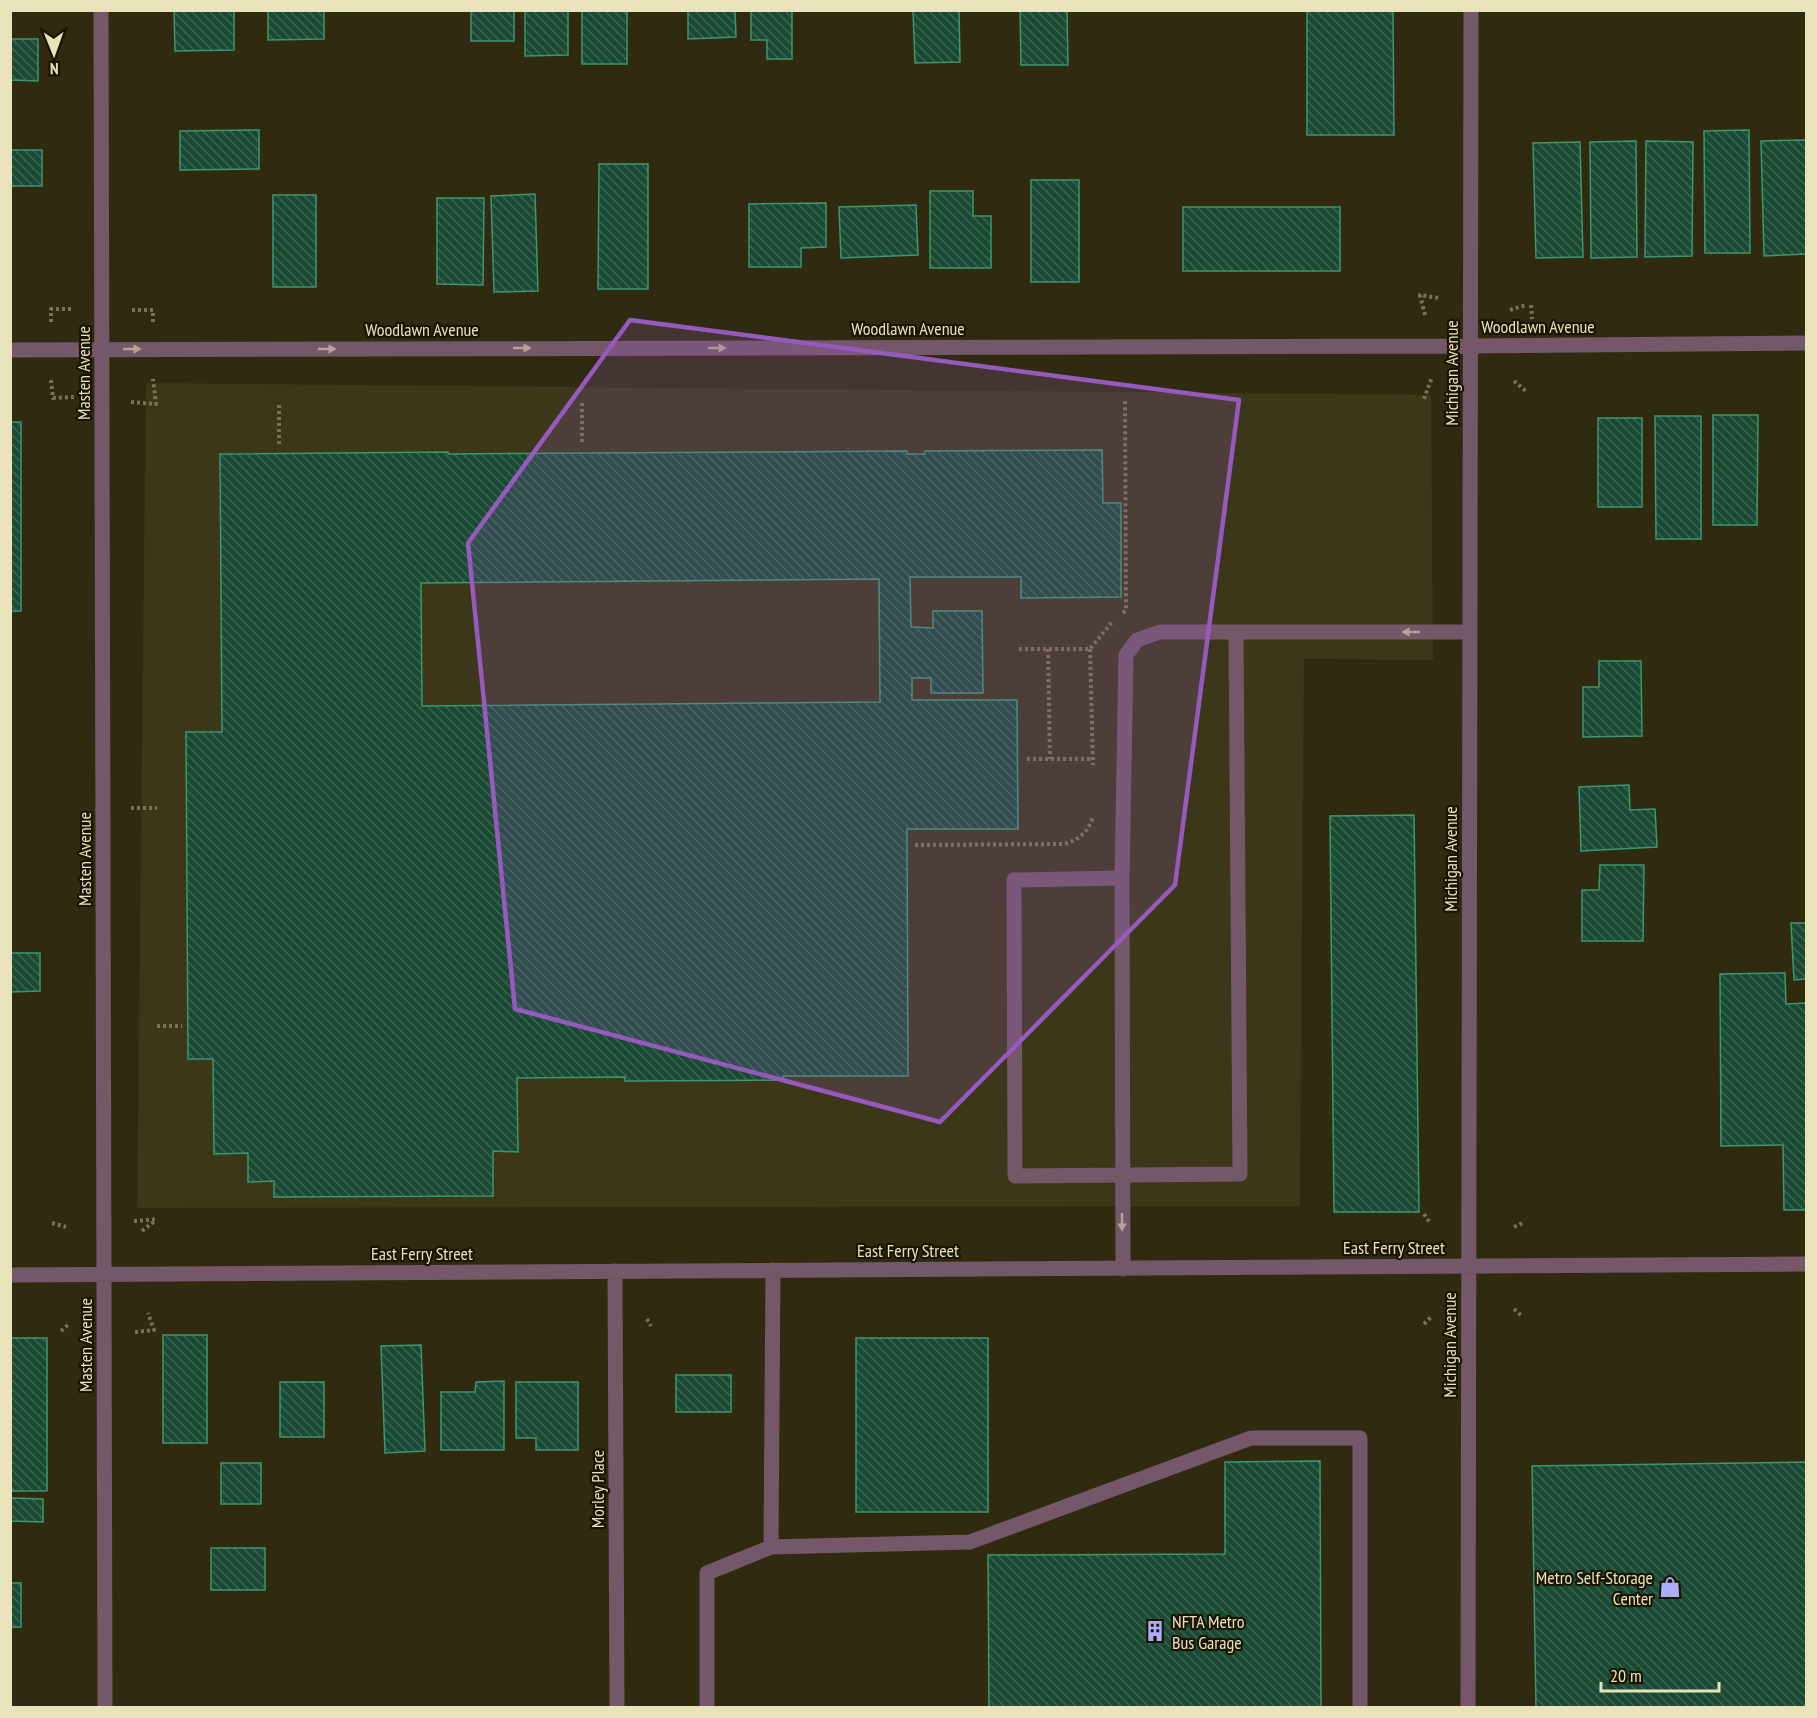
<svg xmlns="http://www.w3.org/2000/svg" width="1817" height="1718" viewBox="0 0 1817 1718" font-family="'PT Sans Narrow',sans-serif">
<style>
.built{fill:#3c3718}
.building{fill:url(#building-back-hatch);stroke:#3c976e;stroke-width:1.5;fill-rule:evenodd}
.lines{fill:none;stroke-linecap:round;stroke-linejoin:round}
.path{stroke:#787352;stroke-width:4;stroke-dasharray:3 3;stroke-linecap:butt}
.minor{stroke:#75576a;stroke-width:15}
.oneway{fill:#b5a496}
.marked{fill:#965abe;fill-opacity:0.2;stroke:#965abe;stroke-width:4.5;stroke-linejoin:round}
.labels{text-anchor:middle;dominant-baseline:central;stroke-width:4.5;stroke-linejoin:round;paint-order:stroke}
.street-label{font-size:18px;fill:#e9e3ba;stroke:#181400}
.poi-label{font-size:18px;fill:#e9e3ba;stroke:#181400;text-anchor:end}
</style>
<defs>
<pattern id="building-back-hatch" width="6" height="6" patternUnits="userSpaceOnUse" patternTransform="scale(1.5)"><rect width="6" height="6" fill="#1a4a34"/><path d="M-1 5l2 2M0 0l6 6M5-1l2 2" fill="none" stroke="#3b644f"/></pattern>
</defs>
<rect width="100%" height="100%" fill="#302b10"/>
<path class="built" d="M146 383 1431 395 1433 660 1304 659 1300 1206 137 1208Z"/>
<path class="building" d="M174 10H234V50L175 51Z
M268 10H324V39L268 40Z
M471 10H514V41H471Z
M525 10H568V55L525 56Z
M582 10H627V64H582Z
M688 10H735L736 37 688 39Z
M751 10H792V59H767V40H751Z
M913 10H959L960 62 915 63Z
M1020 10H1067L1068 65H1021Z
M1307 10H1393L1394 135H1307Z
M10 39H38V81L10 80Z
M259 130V169L180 170V131Z
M1749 130 1750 253H1705L1704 131Z
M1806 140V254L1764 256 1761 141Z
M1636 141 1637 257 1591 258 1590 142Z
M1646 141 1693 142 1692 256 1645 257Z
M1580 142 1583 257 1536 258 1533 143Z
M10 150H42V186H10Z
M599 164H648V289H598Z
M1031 180H1079V282H1031Z
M930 191H973V216H991V268H930Z
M535 194 538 291 494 292 491 196Z
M273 195H316V287H273Z
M437 198H484L483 285 437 284Z
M826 203V247L801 248V267H749V204Z
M916 205 918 255 841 258 839 207Z
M1183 207H1340V271H1183Z
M1713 415H1758L1757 525H1713Z
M1655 416H1701V539H1656Z
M1598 418H1642V507H1598Z
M10 422H21V611H10Z
M1102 450 1103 503H1121V597L1021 598V577H910L911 627 933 628V611H982L983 693H931V678H912V700H1017L1018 829H907L908 1076H783L784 1080 625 1081V1077L517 1078 518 1152 493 1151V1196L274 1197V1181L248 1182V1153L214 1154 213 1059H188L186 732H222L220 454 448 452V454L907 451V454H925V451ZM879 579 880 702 422 706 421 583Z
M1599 661H1641L1642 736 1583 737V687H1599Z
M1629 785 1630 810 1655 809 1657 847 1581 851 1579 787Z
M1414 815 1419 1212H1334L1330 816Z
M1600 865H1644L1643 941H1582V890H1599Z
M1791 923H1806V979L1794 980Z
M10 953H40V991L10 992Z
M1785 973 1786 1004 1806 1003V1210H1784L1783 1145 1721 1146 1720 974Z
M163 1335H207V1443H163Z
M10 1338H47V1491H10Z
M856 1338H988V1512H856Z
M421 1345 425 1451 385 1453 381 1346Z
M676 1375H731V1412H676Z
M504 1381V1450H441V1392H475L476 1382Z
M280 1382H324V1437H280Z
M516 1382H578V1450H536V1438H516Z
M1320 1461 1321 1708H989L988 1555 1225 1554V1462Z
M1806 1462V1708H1536L1532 1466Z
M221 1463H261V1504H221Z
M10 1498 43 1499V1522L10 1521Z
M211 1548H265V1590H211Z
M10 1583H21V1627H10Z"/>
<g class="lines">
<path class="path" d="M1531 305 1532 319
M132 310H153V322
M1510 310 1526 305
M1425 315 1420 295 1439 298
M51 322V309H72
M51 380 53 398 74 397
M1514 381 1527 392
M1424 399 1432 377
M131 402 156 404 153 379
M582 403V444
M279 444V403
M1123 613 1126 610 1125 400
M1019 649H1090L1112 622
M1048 649 1050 759
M1090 649 1093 765
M1027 759H1093
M131 808H157
M915 845 1064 844C1079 840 1088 832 1093 817
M157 1026H182
M1424 1214 1430 1223
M134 1221 157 1219
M52 1223 66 1227
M1514 1227 1525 1222
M142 1231 156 1220
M1514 1309 1521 1315
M647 1319 651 1326
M1424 1324 1431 1317
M61 1331 69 1324
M135 1332 154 1330 148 1313"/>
<path class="minor" d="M101 10 105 1708
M10 350 1471 346 1806 343
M1122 878 1014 880 1015 1176 1240 1174 1236 632
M1123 1269 1122 878 1126 655 1137 640 1160 632H1470
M615 1271 617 1708
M10 1275 1806 1264
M771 1547 773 1270
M707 1708V1573L771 1547 970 1542 1251 1438H1360V1708
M1468 1708 1471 10"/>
</g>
<defs><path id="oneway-solid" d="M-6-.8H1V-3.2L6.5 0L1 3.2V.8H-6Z" transform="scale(1.5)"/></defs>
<g class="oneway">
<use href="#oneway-solid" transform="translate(522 348)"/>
<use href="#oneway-solid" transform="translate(717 348)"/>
<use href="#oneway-solid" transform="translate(132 349)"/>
<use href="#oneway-solid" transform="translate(327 349)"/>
<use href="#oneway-solid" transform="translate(1411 632) rotate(-180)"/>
<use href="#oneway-solid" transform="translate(1122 1222) rotate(90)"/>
</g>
<path class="marked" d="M630 320 1239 400 1175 885 940 1122 515 1009 468 543Z"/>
<defs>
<symbol id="shop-bare" viewBox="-9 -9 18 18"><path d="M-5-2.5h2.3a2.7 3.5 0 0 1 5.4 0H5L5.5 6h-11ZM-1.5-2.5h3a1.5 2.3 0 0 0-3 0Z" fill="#abaffb" stroke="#181400" stroke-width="2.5" paint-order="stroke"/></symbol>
<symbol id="building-bare" viewBox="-9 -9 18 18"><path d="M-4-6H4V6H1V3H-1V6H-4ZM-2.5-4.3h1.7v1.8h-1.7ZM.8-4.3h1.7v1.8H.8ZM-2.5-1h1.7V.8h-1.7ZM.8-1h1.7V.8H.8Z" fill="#abaffb" stroke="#181400" stroke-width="2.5" paint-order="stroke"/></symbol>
</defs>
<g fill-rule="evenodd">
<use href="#shop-bare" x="1655" y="1572" width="30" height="30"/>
<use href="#building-bare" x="1140" y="1616" width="30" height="30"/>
</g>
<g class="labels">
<g class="street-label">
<text x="1538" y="326">Woodlawn Avenue</text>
<text x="908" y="328">Woodlawn Avenue</text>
<text x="422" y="329">Woodlawn Avenue</text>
<text transform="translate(83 373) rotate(-90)">Masten Avenue</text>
<text transform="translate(1451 373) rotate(-90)">Michigan Avenue</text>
<text transform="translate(84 859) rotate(-90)">Masten Avenue</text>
<text transform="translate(1450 859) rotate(-90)">Michigan Avenue</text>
<text x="1394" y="1247">East Ferry Street</text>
<text x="908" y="1250">East Ferry Street</text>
<text x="422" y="1253">East Ferry Street</text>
<text transform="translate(85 1345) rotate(-90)">Masten Avenue</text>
<text transform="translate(1449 1345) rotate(-90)">Michigan Avenue</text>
<text transform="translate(597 1489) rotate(-90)">Morley Place</text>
</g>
<g class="poi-label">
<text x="1653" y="1577">Metro Self-Storage<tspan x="1653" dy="21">Center</tspan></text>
<text x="1172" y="1621" text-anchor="start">NFTA Metro<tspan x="1172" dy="21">Bus Garage</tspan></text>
</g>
</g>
<rect width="1817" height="1718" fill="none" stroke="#e9e3ba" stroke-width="24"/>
<g transform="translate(54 54) rotate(179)" stroke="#181400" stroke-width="4.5" paint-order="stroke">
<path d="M0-4.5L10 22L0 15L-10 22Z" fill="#e9e3ba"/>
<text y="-9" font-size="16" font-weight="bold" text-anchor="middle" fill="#e9e3ba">N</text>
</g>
<path d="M1601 1682v9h118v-9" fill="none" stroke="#e9e3ba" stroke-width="3"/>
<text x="1610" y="1682" font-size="18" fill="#e9e3ba" stroke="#181400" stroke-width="4.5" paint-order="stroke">20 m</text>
</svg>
